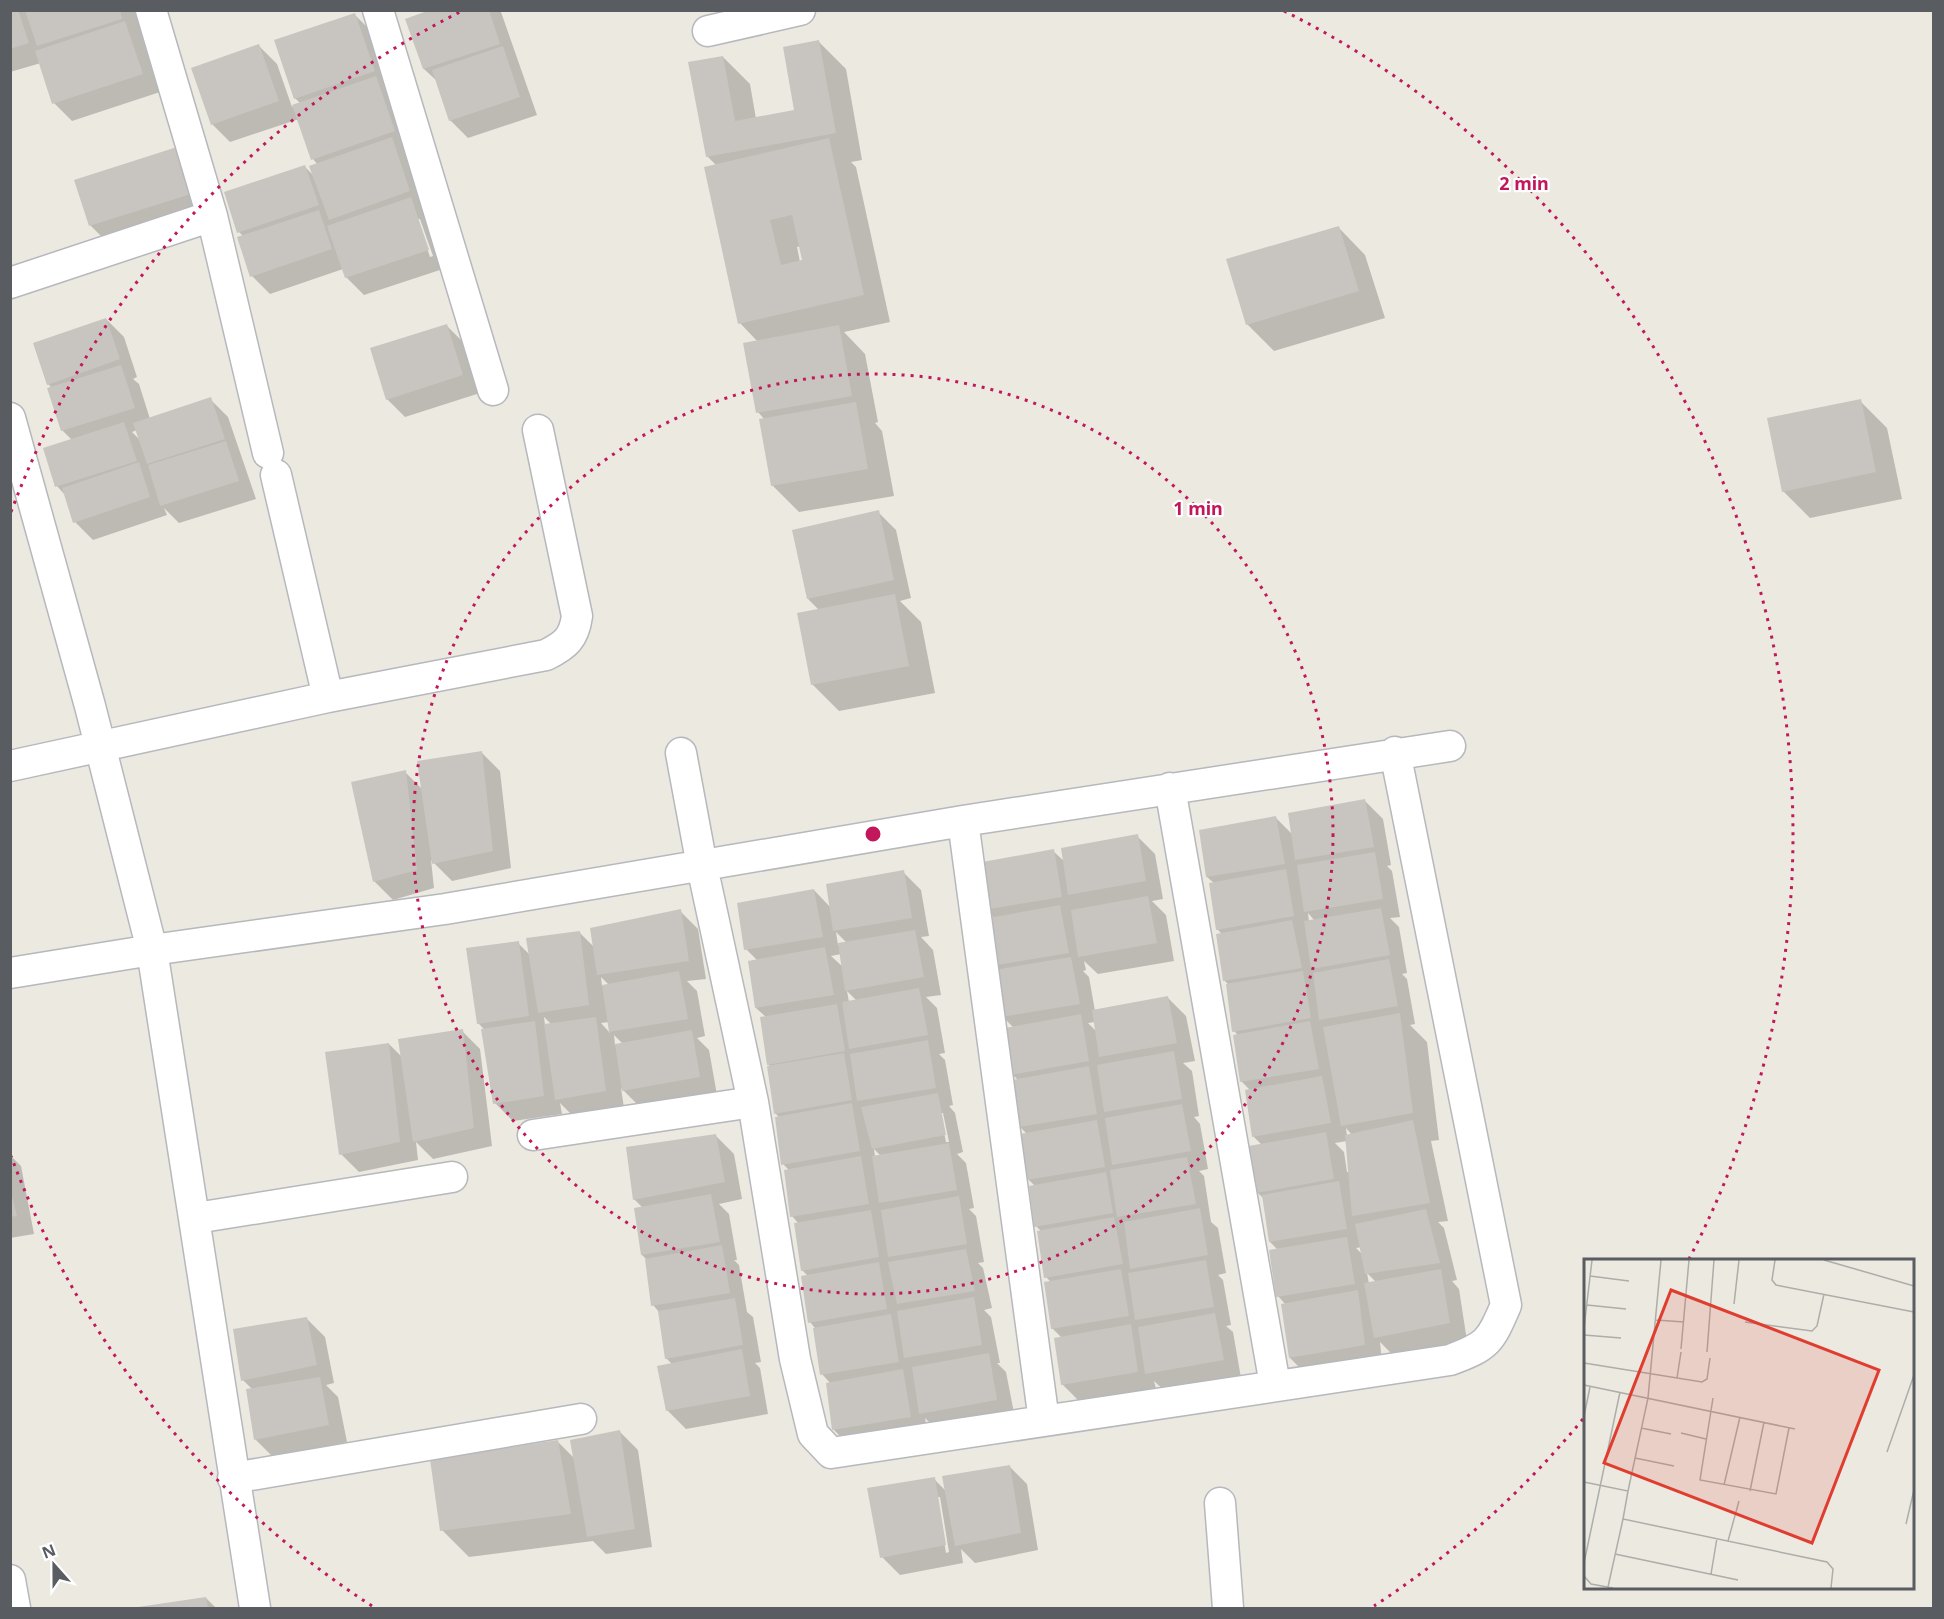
<svg xmlns="http://www.w3.org/2000/svg" width="1944" height="1619" viewBox="0 0 1944 1619" font-family="'Noto Sans',sans-serif">
<style>
.shadow{fill:#0003;fill-rule:evenodd}
.building{fill:#c8c5c0;fill-rule:evenodd}
.lines{fill:none;stroke-linecap:round;stroke-linejoin:round}
.minor-casing{stroke:#b6b8bd;stroke-width:33}
.minor{stroke:#fff;stroke-width:30}
.ring{fill:none;stroke:#c2185b;stroke-width:3;stroke-dasharray:3 6}
.inset-road{fill:none;stroke:#adada9;stroke-width:1.5}
.view{fill:#e03d31;fill-opacity:0.15;stroke:#e03d31;stroke-width:3}
.inset-edge{fill:none;stroke:#595c61;stroke-width:3}
.centre{fill:#c2185b;stroke:#fff;stroke-width:3}
.ring-label{font-size:18px;text-anchor:middle;font-weight:bold;fill:#c2185b;stroke:#fff;stroke-width:4.5;stroke-linejoin:round;paint-order:stroke}
</style>
<rect width="100%" height="100%" fill="#ebe9e0"/>
<path class="shadow" d="M10 10H137L148 45 145 47 160 92 72 121 54 103 41 63 10 72Z
M435 10 501 12 537 115 468 138 450 120 438 82 424 69 407 20Z
M355 15 373 33 412 149 404 151 409 157 427 209 423 210 429 217 446 268 364 295 346 277 343 269 270 294 252 276 244 237 239 232 305 167 314 176 318 165 313 159 299 119 230 142 212 124 259 46 277 64 292 107 301 104 295 98ZM417 219H420L433 256 430 257Z
M819 42 846 69 862 160 851 162 856 167 890 322 844 332 865 354 878 422 875 423 882 431 894 496 799 512 772 485 765 420 758 412V342L740 323 716 165 707 156 723 57 750 84 756 119 796 112ZM801 246 804 262H800L797 247Z
M177 149 209 212 108 243 90 225Z
M1339 228 1365 255 1385 318 1274 351 1247 324Z
M106 319 124 337 137 377 133 379 139 384 150 419 210 399 228 417 256 499 179 523 164 508 167 515 93 540 75 522 65 495 57 486 72 440 62 430 52 388 48 384ZM137 430 140 440 132 432Z
M447 326 465 344 480 393 405 417 387 399Z
M1860 401 1887 428 1902 499 1810 518 1783 491Z
M878 512 896 530 911 598 900 601 921 622 935 693 839 711 812 684 819 610 808 599Z
M482 753 500 771 511 868 452 881 431 860 434 888 393 900 375 882 352 783 405 772 423 790Z
M1365 801 1383 819 1391 865 1387 866 1392 871 1400 917 1390 918 1399 927 1407 973 1402 974 1407 979 1415 1024 1410 1025 1427 1042 1439 1140 1431 1141 1448 1221 1438 1222 1444 1228 1457 1280 1452 1281 1459 1289 1467 1341 1394 1356 1380 1342 1382 1362 1308 1376 1290 1358 1286 1305 1278 1296V1250L1270 1242 1264 1199 1257 1192 1262 1145 1253 1136 1250 1090 1242 1082 1235 1037 1239 1036 1234 1031 1229 985 1224 980 1222 934 1217 929 1214 883 1207 877 1201 832 1276 818 1293 835ZM1308 913 1315 921 1309 922ZM1346 1128 1352 1135 1347 1136ZM1347 1141 1349 1172H1347L1344 1152 1335 1143ZM1362 1247 1363 1255 1356 1248ZM1367 1273 1376 1282 1369 1284Z
M1137 836 1155 854 1163 899 1152 901 1166 915 1174 961 1098 974 1084 961 1086 970 1083 971 1089 977 1095 1011 1168 998 1186 1016 1195 1061 1183 1063 1192 1071 1199 1116 1194 1117 1200 1124 1208 1169 1199 1171 1204 1176 1211 1222 1218 1228 1226 1273 1218 1275 1223 1280 1231 1325 1226 1326 1233 1332 1241 1378 1165 1391 1154 1381 1156 1389 1080 1402 1062 1384V1338L1052 1328 1051 1282 1046 1277 1041 1231 1036 1226 1035 1186 1028 1179 1027 1134 1020 1127 1019 1081 1012 1074 1014 1028 1003 1017 996 970 995 919 985 909 1053 851 1065 862ZM1095 1022 1097 1032 1088 1023Z
M903 872 921 890 929 936 921 937 933 950 941 995 926 997 937 1008 945 1053 939 1054 945 1060 953 1105 949 1106 955 1113 963 1152 957 1154 966 1163 974 1208 969 1209 976 1216 984 1262 978 1263 983 1268 992 1308 984 1310 991 1317 1000 1363H997L1006 1372 1015 1418 938 1431 925 1418 928 1435 852 1448 834 1430 827 1385 831 1384 822 1374 815 1328 810 1322 808 1276 802 1270 799 1224 792 1216 789 1170 783 1164 780 1118 775 1113 771 1067 768 1064 766 1017 756 1008 758 961 746 949 814 890 831 908ZM836 932 847 943 838 945ZM841 954 843 967 831 956ZM847 991 857 1001 849 1002ZM940 1113H943L949 1142H946ZM874 1149 881 1156 875 1157Z
M680 911 698 929 706 979 687 981 697 991 705 1036 697 1038 709 1050 717 1095 641 1108 621 1088 624 1108 574 1117 560 1103 562 1114 513 1121 495 1103 485 1030 478 1023 518 943 530 955 579 932 594 947ZM601 977 609 985 602 986ZM544 1017 552 1025H545ZM609 1022 610 1033 601 1023ZM614 1035 623 1044 615 1045Z
M462 1031 480 1049 492 1146 433 1159 416 1142 418 1160 359 1172 341 1154 389 1044 403 1058Z
M716 1136 734 1154 742 1199 719 1204 729 1214 737 1260H734L739 1265 747 1312 753 1317 761 1362 755 1363 760 1368 768 1414 686 1429 667 1410 672 1364 666 1358 659 1312 653 1305 646 1259 642 1255 643 1208 634 1199Z
M10 1155 21 1166 34 1234 10 1238Z
M307 1319 325 1337 334 1383 326 1385 338 1397 347 1442 274 1458 256 1440 247 1390 252 1389 243 1380Z
M620 1432 638 1450 652 1547 606 1554 593 1541 469 1557 442 1530 557 1441 575 1459Z
M1009 1466 1027 1484 1038 1550 975 1563 961 1549 963 1563 900 1575 882 1557 934 1479 946 1491ZM937 1497H940L949 1552 946 1553Z
M206 1598 216 1608H140Z"/>
<path class="building" d="M10 10H18L29 43 10 49Z
M25 10H120L122 19 37 46Z
M430 10H489L500 44 423 69 405 19Z
M355 13 375 71 294 99 274 40Z
M125 21 143 74 52 104 35 51Z
M819 40 836 133 706 157 688 62 723 56 735 121 794 110 783 47Z
M259 44 279 101 211 125 191 68Z
M503 46 520 97 449 121 432 70Z
M376 76 395 131 311 160 292 105Z
M392 137 410 191 329 220 309 166Z
M829 138 864 295 738 324 704 167ZM792 215 802 260 781 265 770 220Z
M177 147 191 194 89 226 74 180Z
M305 165 319 205 237 233 224 192Z
M411 197 429 250 345 278 327 226Z
M319 210 332 249 250 277 237 237Z
M1339 226 1359 291 1246 325 1226 259Z
M106 318 120 359 47 385 33 343Z
M447 324 463 375 386 400 370 348Z
M839 325 852 396 756 413 743 343Z
M121 365 135 408 61 431 47 388Z
M211 397 225 439 147 464 133 423Z
M1861 399 1876 472 1782 492 1767 418Z
M856 402 868 469 771 486 759 419Z
M124 422 137 461 55 487 43 448Z
M226 441 239 481 160 506 148 465Z
M139 462 150 497 73 523 62 488Z
M879 510 894 580 807 599 792 530Z
M895 594 909 666 811 685 797 613Z
M482 751 493 851 432 864 417 761Z
M406 770 417 870 373 882 351 782Z
M1365 799 1374 847 1295 860 1288 813Z
M1276 816 1285 864 1206 877 1199 830Z
M1138 834 1146 881 1068 895 1061 848Z
M1054 849 1062 897 983 910 977 863Z
M1375 852 1383 899 1304 912 1297 865Z
M1286 869 1294 916 1216 930 1209 883Z
M904 870 912 918 833 931 826 884Z
M814 889 823 937 744 950 737 903Z
M1148 896 1157 943 1078 957 1071 910Z
M1060 905 1069 953 990 966 983 919Z
M1381 908 1390 955 1311 969 1304 921Z
M681 909 689 961 597 975 590 928Z
M1292 920 1302 968 1223 981 1216 934Z
M915 930 924 977 845 991 838 943Z
M580 931 589 1005 538 1013 526 938Z
M519 941 529 1016 477 1024 466 948Z
M825 947 834 995 755 1008 748 961Z
M1071 957 1080 1004 1001 1017 994 970Z
M1389 959 1398 1006 1319 1020 1313 973Z
M679 971 688 1019 609 1032 602 985Z
M1303 971 1311 1018 1232 1032 1226 984Z
M919 988 928 1035 849 1049 842 1002Z
M1168 996 1177 1043 1099 1057 1092 1010Z
M837 1004 845 1051 767 1065 760 1017Z
M1400 1013 1413 1113 1341 1126 1323 1027Z
M1081 1014 1089 1061 1011 1075 1005 1028Z
M596 1017 606 1091 555 1100 544 1024Z
M535 1021 544 1096 493 1104 481 1029Z
M1310 1021 1319 1069 1240 1082 1233 1035Z
M463 1029 474 1128 413 1142 398 1039Z
M692 1030 700 1077 622 1091 615 1044Z
M928 1040 936 1088 857 1101 850 1054Z
M389 1043 400 1142 339 1155 325 1052Z
M1174 1051 1182 1099 1104 1112 1097 1065Z
M844 1053 852 1100 774 1114 767 1066Z
M1089 1066 1097 1114 1019 1127 1012 1080Z
M1322 1076 1331 1123 1252 1137 1245 1090Z
M938 1093 946 1135 872 1149 861 1107Z
M852 1103 860 1151 781 1165 775 1117Z
M1182 1104 1191 1151 1112 1165 1105 1118Z
M1097 1120 1105 1167 1026 1180 1020 1134Z
M1413 1120 1430 1203 1352 1216 1345 1135Z
M1326 1132 1334 1179 1256 1193 1249 1146Z
M716 1134 725 1182 633 1200 626 1147Z
M949 1143 957 1190 879 1203 872 1156Z
M861 1156 869 1204 790 1217 784 1170Z
M1187 1157 1196 1204 1117 1217 1110 1170Z
M1106 1172 1113 1213 1034 1227 1029 1186Z
M1339 1181 1347 1229 1269 1242 1262 1195Z
M10 1188 17 1216 10 1217Z
M711 1194 720 1242 641 1255 634 1208Z
M959 1196 967 1244 888 1257 881 1210Z
M1200 1208 1208 1255 1130 1269 1124 1222Z
M1426 1209 1440 1263 1365 1274 1355 1224Z
M871 1210 879 1257 801 1271 794 1223Z
M1114 1217 1123 1264 1044 1278 1037 1231Z
M1347 1237 1355 1284 1276 1297 1269 1250Z
M722 1245 730 1293 651 1306 645 1259Z
M966 1249 975 1291 897 1304 888 1262Z
M1206 1260 1214 1307 1135 1320 1128 1273Z
M879 1262 887 1309 808 1323 801 1276Z
M1121 1269 1129 1316 1051 1329 1044 1282Z
M1441 1269 1450 1323 1374 1338 1364 1283Z
M1358 1290 1365 1345 1289 1358 1281 1304Z
M974 1297 982 1345 904 1358 897 1311Z
M735 1298 743 1345 665 1359 658 1311Z
M1215 1313 1224 1360 1145 1374 1138 1327Z
M891 1314 899 1362 820 1375 813 1328Z
M307 1317 317 1365 241 1381 233 1329Z
M1131 1324 1138 1372 1061 1385 1054 1338Z
M742 1349 750 1396 666 1411 657 1366Z
M989 1353 997 1400 919 1414 912 1367Z
M903 1369 911 1417 832 1430 826 1383Z
M320 1377 329 1425 254 1440 246 1389Z
M620 1430 635 1529 587 1537 570 1440Z
M558 1440 571 1514 440 1531 430 1459Z
M1010 1465 1021 1533 955 1546 942 1476Z
M935 1477 946 1545 880 1558 867 1488Z
M206 1597 208 1608H139L138 1607Z"/>
<g class="lines">
<defs>
<path id="minor" d="M151 10 212 216 268 453
M378 10 493 390
M708 31 800 10
M10 283 212 216
M10 418 90 706 152 950 255 1608
M276 475 328 697
M681 753 702 866 753 1102 795 1359 813 1434 831 1453 1450 1360C1488 1346 1490 1342 1506 1305L1395 752
M10 766 328 697 546 655C566 645 574 638 577 616L538 430
M1170 788 1275 1385
M963 821 1044 1421
M10 973 152 950 445 909 963 821 1450 746
M533 1135 753 1102
M196 1218 452 1177
M233 1478 581 1419
M1220 1503 1228 1608
M10 1580 15 1608"/>
</defs>
<use href="#minor" class="minor-casing"/>
<use href="#minor" class="minor"/>
</g>
<g class="ring">
<circle cx="873" cy="834" r="460"/>
<path d="M1583 1419A920 920 0 0 1 1374 1606M372 1606A920 920 0 0 1 11 1156M11 512A920 920 0 0 1 462 11M1284 11A920 920 0 0 1 1689 1259"/>
</g>
<g transform="translate(1584 1259)">
<rect width="330" height="330" fill="#ebe9e0"/>
<path class="inset-road" d="M191 1 188 21 192 26 330 53M240 1 330 27M6 17 45 22M150 45 155 1M3 46 42 50M72 61 100 63M161 63 228 72 233 67 240 35M0 69 8 1M0 76 37 79M97 90 105 1M123 93 130 1M0 104 118 123 123 120 126 99M93 119 97 93M0 126 211 170M129 139 116 221 192 235 205 169M0 157 6 128M57 169 87 175M97 174 122 180M303 193 330 116M51 199 90 207M0 223 44 232 39 260 243 303 249 310 247 329M140 226 156 158M44 232 64 139 77 1M166 232 180 163M322 265 330 231M144 282 155 242M31 295 154 321M0 304 36 133M127 315 133 279M0 317 7 325 29 329M24 328 39 260"/>
<path class="view" d="M87 31 295 111 228 284 20 204Z"/>
<rect width="330" height="330" class="inset-edge"/>
</g>
<circle cx="873" cy="834" r="9" class="centre"/>
<g class="ring-label">
<text x="1524" y="190">2 min</text>
<text x="1198" y="515">1 min</text>
</g>
<rect width="1944" height="1619" fill="none" stroke="#595c61" stroke-width="24"/>
<g transform="translate(54 1565) rotate(339)" stroke="#ffffff" stroke-width="4.5" paint-order="stroke">
<path d="M0-4.5L10 22L0 15L-10 22Z" fill="#595c61"/>
<text y="-9" font-size="16" font-weight="bold" text-anchor="middle" fill="#595c61">N</text>
</g>
</svg>
